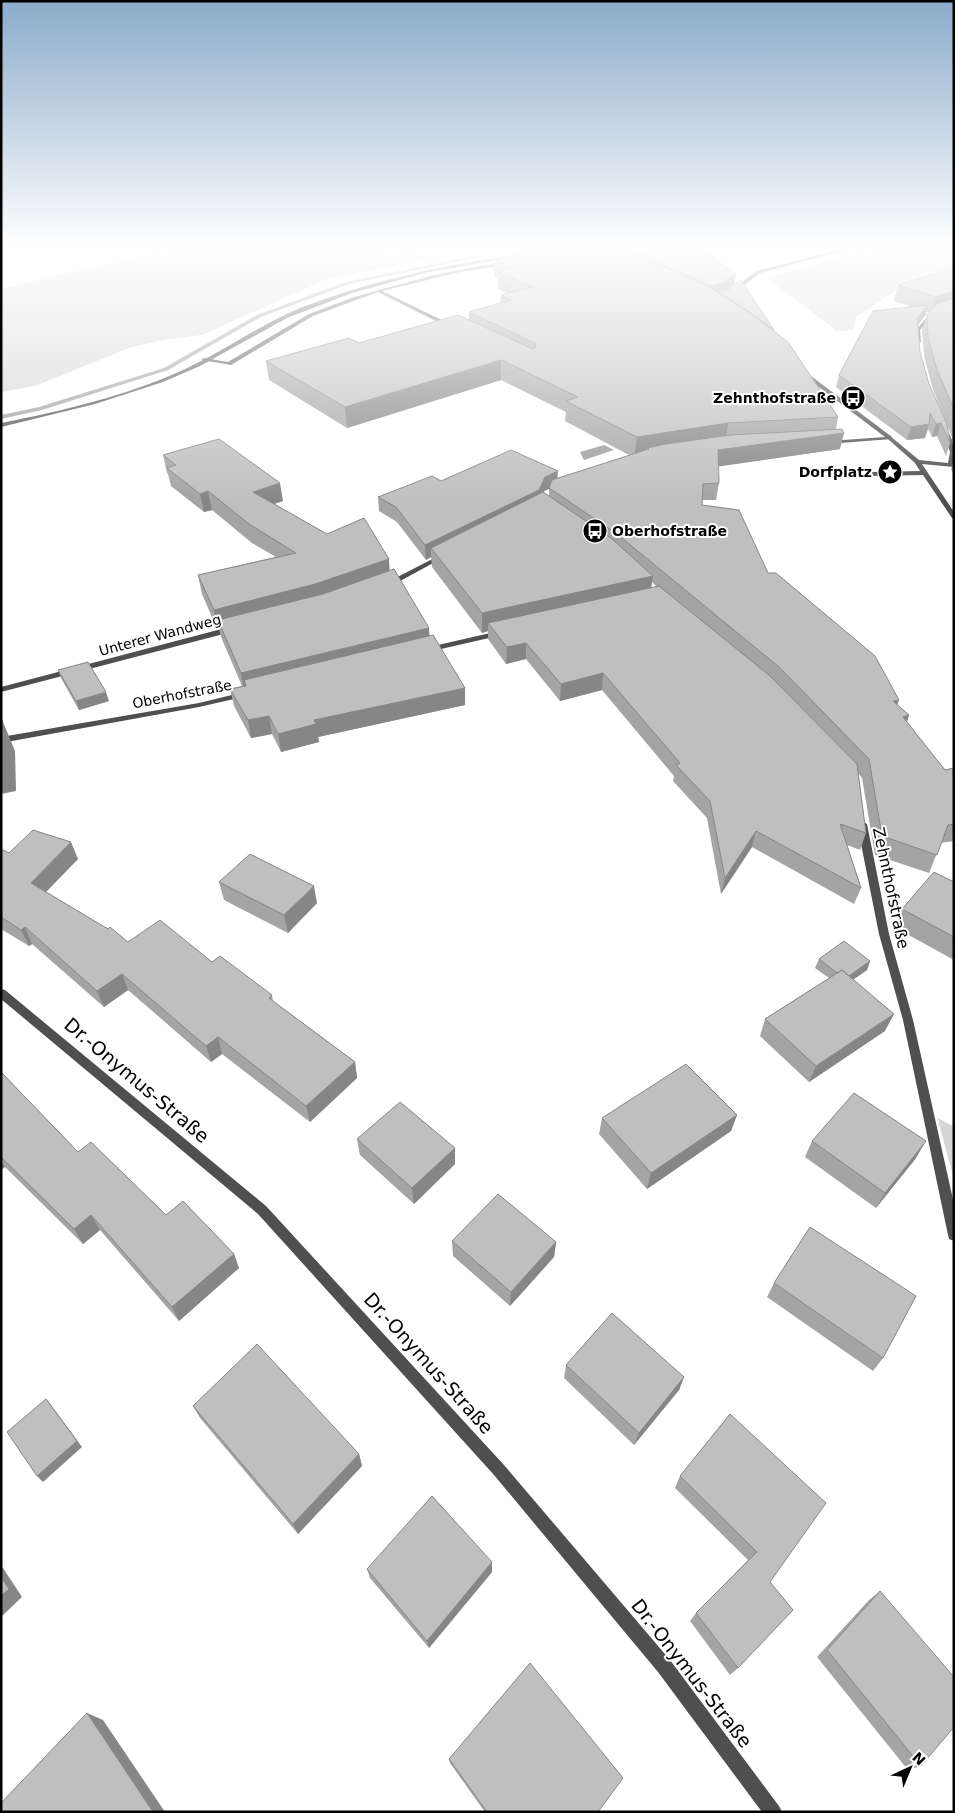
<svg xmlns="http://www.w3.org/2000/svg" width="955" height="1813" viewBox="0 0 955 1813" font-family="'DejaVu Sans',sans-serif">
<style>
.green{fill:#d6d6d6}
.water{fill:#9d9d9d}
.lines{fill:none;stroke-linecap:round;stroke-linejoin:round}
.stream{fill:#9d9d9d;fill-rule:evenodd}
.minor{fill:#4f4f4f;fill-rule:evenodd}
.tertiary{fill:#4f4f4f;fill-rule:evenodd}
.wall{fill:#a4a4a4;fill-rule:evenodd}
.shaded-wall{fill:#868686}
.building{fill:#bfbfbf;stroke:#868686}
.labels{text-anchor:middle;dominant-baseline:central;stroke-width:4;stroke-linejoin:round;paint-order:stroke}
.far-poi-label{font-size:14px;font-weight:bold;fill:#000;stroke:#fff;text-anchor:end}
.far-street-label{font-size:14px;fill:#000;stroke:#fff}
.street-label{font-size:16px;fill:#000;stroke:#fff}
.near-street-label{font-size:19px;fill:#000;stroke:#fff}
</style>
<rect width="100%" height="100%" fill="#fff"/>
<path class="green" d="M172 248H383L411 263 327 279 202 335 167 339 129 348 35 386 1 392V289Z
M386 248H416L435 258 413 263Z
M873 248H954V275L909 282 856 317 853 330 837 331 767 278Z
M938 1118 954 1127V1179L939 1124Z"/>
<path class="water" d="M604 445 614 450 584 460 580 452Z"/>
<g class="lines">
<path class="stream" d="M524 248H541L515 252 513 251Z
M482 254 484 256 349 284 261 317 168 370 42 410 1 419V415L39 407 164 368 257 315 346 282Z"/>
<path class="minor" d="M846 248H855L760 273 735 292 731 291 756 271Z
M509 263 507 265 460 272 382 291 452 325V327H448L378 292 313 316 231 365 201 360 204 358 228 362 309 314 354 297 434 275 485 265Z
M954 307V310L931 319 920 330 921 342 916 343V330L927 317Z
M946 430C955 438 954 455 954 467L922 464 954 512V519L952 518 923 475 872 476 869 474 872 472 920 471 915 463 888 439 887 438 890 436 919 460 948 463 950 452 943 432Z
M444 553 446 554V556L391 586 384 584Z
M229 627H232L236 629 235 631 1 692V687Z
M862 821 867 824 889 934 913 1020 954 1204V1241L949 1239 948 1235 903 1020 879 934 857 824Z
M1 989 5 990 266 1206 504 1465 670 1660 779 1806 782 1812H762L658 1672 494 1475 258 1214 1 999Z"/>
<path class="tertiary" d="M509 256 511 258 429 272 352 293 287 318 200 366 163 382 95 404 1 427V423C62 411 126 396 183 370 223 352 259 325 300 308 368 282 437 266 509 256Z
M803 373H807L892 437V439L827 444V442L829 441 885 437 803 375Z
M499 631 503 633 502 635 428 652 424 650 425 648Z
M244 692 248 694 247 696 199 707 1 743V737L199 703Z"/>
</g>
<path class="wall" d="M517 248H701L736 274 734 285 774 330 838 417 836 429 840 449 718 466 719 483 716 500H702V505L897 705 909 715 907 722 945 770 954 768V841L941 843 929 873 875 855 862 778 858 773 866 833 860 850 847 845 861 888 854 904 752 847 721 894 707 818 673 781 674 776 602 690 560 701 526 659 506 664 488 639V631L482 633 432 567 431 557 426 560 397 522 379 511 378 497 441 481 558 478 629 455 565 421 566 412 501 380 347 428 269 380 266 361 359 343 469 320V312L500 303 501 295 507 293 498 289V279L494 277V260L527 252ZM549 489V496L544 492V491ZM652 582 657 587 651 588Z
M954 268V450L952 437 932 387 924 355 922 331 927 314 929 312H926L925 316 918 325 920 352 929 384 950 443 946 456 937 436 932 437 928 429 925 438 907 440 836 387 839 375 912 307 894 301 898 285Z
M163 455 283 501 274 504 389 571 429 628V636L465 705 318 737 319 742 281 752 272 734 251 738 234 706 230 689 242 686 221 637 219 629H217L202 594 198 575 276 557 252 543 212 510 204 512 171 486 168 474 167 473Z
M954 461V476L951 469Z
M58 670 109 701 79 710 61 678Z
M1 849 9 853 78 859 46 892 128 942 212 962 272 995 273 1001 355 1062 357 1078 310 1122 222 1054 211 1062 128 990 104 1007 32 944 29 946 1 929Z
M219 882 317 903 288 933 224 900Z
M954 882V960L894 927 902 909Z
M819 959 870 961 867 970 853 980 885 1031 809 1082 760 1036 765 1019 829 978 815 968Z
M1 1072 78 1152 166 1215 234 1254 239 1268 179 1321 100 1230 83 1244 5 1167 1 1170Z
M737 1115 731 1131 647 1189 599 1134 602 1118Z
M357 1139 455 1148V1164L414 1204 360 1155Z
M812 1141 916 1158 876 1208 805 1157Z
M452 1241 556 1242 554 1257 510 1306 453 1256Z
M774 1283 883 1358 873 1371 767 1297Z
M566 1365 684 1377 679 1390 634 1445 564 1378Z
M193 1406 359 1454 362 1466 298 1534 200 1418Z
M730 1414 770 1582 738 1668 730 1675 690 1621 696 1613 748 1560 675 1488 680 1476Z
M367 1569 492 1572 429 1648 370 1578Z
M880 1591 921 1766 908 1770 817 1657 869 1600Z
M449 1759 598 1812H485L450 1763Z"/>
<path class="shaded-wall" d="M527 248H538V251L527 252Z
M736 274 734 285 721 294 709 298 711 286Z
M954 291V304L932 313 936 297Z
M928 305 925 316 914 330 917 318Z
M501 360V380L347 428 345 407Z
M728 423 725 444 647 448 646 457 634 458 637 437Z
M941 423 937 436 932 437 936 424Z
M929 424 925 438 907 440 911 427Z
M844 433 840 449 715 467 718 450Z
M558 471 557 485 549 488V489L544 491 539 504 431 548V557L426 560 425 545 545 477Z
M280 483 283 501 256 510 253 492Z
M208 491 212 510 204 512 200 494Z
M389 559 390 577 218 620 219 629H217L214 610Z
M653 576 650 595 488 623V631L482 633V613Z
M429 628 430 645 246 686 244 680 246 690H244L241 673Z
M526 643V659L506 664 507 647Z
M603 673 602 690 560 701 561 684Z
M465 688V705L318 737 319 742 281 752 278 734 314 720Z
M106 692 109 701 79 710 76 701Z
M899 700 892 719 893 701Z
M909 715 903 734V717Z
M269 716 272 734 251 738 248 720Z
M1 717 15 751 16 791 1 794Z
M756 831 752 847 721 894 725 878Z
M71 842 78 859 38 900 31 883Z
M314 886 317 903 288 933 284 915Z
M25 927 32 944 29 946 21 930Z
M870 961 867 970 841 988 845 979Z
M122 974 128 990 104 1007 97 991Z
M894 1014 885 1031 809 1082 816 1066Z
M218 1037 222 1054 211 1062 206 1046Z
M355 1062 357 1078 310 1122 306 1106Z
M737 1115 731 1131 647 1189 651 1173Z
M926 1141 916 1158 876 1208 885 1193Z
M455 1148V1164L414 1204 412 1188Z
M1 1160 5 1167 1 1170Z
M91 1215 100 1230 83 1244 74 1229Z
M556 1242 554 1257 510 1306 511 1292Z
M234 1254 239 1268 179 1321 172 1307Z
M684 1377 679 1390 634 1445 639 1433Z
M46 1399 51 1405 82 1447 43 1482 37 1476Z
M359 1454 362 1466 298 1534 293 1524Z
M492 1562V1572L429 1648 427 1641Z
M1 1565 22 1597 1 1617Z
M87 1713 103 1720 165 1812H153Z"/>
<path class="building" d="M544 248H608L581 252 550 251Z
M608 248H622L707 286 746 310 788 342 838 417 728 423 637 437 566 401 578 397 501 360 345 407 266 361 349 338 359 343 458 315 533 349 536 347 535 343 469 312 511 300 501 295 533 287 498 272 513 268 494 260 536 250 581 252Z
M625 248H701L736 274 723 283 711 286Z
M954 268V291L936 297 898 285Z
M741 280 774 330 746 310 717 291 729 289Z
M954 298V409L937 370 928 338 927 314 937 304Z
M928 305 917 318 920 352 929 384 947 424 950 443 941 423 936 424 930 413 929 424 911 427 839 375 873 311Z
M842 429 844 433 718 450 719 483 703 484 702 505 739 510 768 573H776L875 656 899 700 893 701 909 715 903 717 945 770 954 768V824L948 825 937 855 882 836 869 759 779 667 617 534 549 488 552 480 649 449 647 448 666 444 731 435Z
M219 439 280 483 253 492 327 534 364 518 389 559 315 584 214 610 198 575 296 553 249 524 208 491 200 494 167 468 176 465 163 455Z
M511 450 558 471 545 477 539 490 425 545 396 507 378 497 432 476 441 481Z
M543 492 611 538 653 576 482 613 431 548Z
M394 569 429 628 241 673 218 620 323 594Z
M659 586 770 676 857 764 866 833 840 824 861 888 756 831 725 878 710 801 676 765 680 763 603 673 561 684 526 643 507 647 488 623Z
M433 635 465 688 314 720 316 724 278 734 269 716 248 720 230 689 246 686 244 680Z
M88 662 106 692 76 701 58 670Z
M33 830 71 842 31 883 108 929 110 927 128 942 160 920 212 962 220 956 272 995 269 998 355 1062 306 1106 218 1037 206 1046 122 974 97 991 25 927 21 930 1 917V849L9 853Z
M250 854 314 886 284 915 219 882Z
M934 872 954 882V937L902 909Z
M844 941 870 961 849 976 842 970 837 973 819 959Z
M842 970 894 1014 816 1066 765 1019Z
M686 1064 737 1115 651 1173 602 1118Z
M1 1072 78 1152 91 1142 166 1215 183 1201 234 1254 172 1307 91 1215 74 1229 1 1157Z
M854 1093 926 1141 885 1193 812 1141Z
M400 1102 455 1148 412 1188 357 1139Z
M498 1194 556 1242 511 1292 452 1241Z
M810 1227 916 1296 883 1358 774 1283Z
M612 1313 684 1377 639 1433 566 1365Z
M257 1344 359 1454 293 1524 193 1406Z
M46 1399 77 1441 37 1476 7 1432Z
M730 1414 826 1503 770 1582 793 1610 738 1668 696 1613 757 1552 680 1476Z
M432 1496 492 1562 427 1641 367 1569Z
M1 1577 9 1589 1 1596Z
M880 1591 954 1677V1727L921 1766 827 1650Z
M530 1663 623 1778 598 1812H487L449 1759Z
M87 1713 153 1812H1V1803Z"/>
<linearGradient id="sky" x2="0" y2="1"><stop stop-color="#8aabca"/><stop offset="0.49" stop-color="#fff"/><stop offset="1" stop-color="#fff" stop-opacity="0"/></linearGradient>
<rect width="955" height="502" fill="url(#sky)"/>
<defs>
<symbol id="bus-disc" viewBox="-11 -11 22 22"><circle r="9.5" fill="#000" stroke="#fff"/><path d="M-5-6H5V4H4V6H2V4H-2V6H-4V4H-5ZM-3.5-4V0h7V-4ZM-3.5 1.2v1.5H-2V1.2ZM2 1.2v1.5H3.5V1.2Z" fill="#fff"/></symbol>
<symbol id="sight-disc" viewBox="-11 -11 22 22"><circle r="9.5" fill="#000" stroke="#fff"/><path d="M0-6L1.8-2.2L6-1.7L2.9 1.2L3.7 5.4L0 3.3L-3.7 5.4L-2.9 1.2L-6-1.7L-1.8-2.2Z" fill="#fff"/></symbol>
</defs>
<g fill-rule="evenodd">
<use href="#bus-disc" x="839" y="384" width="28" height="28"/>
<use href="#sight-disc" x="876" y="458" width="28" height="28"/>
<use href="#bus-disc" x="581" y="517" width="28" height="28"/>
</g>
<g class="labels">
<g class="far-poi-label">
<text x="836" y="398">Zehnthofstraße</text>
<text x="872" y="472">Dorfplatz</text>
<text x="612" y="531" text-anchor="start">Oberhofstraße</text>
</g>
<g class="far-street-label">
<text transform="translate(160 635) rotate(-15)">Unterer Wandweg</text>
<text transform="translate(182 694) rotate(-11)">Oberhofstraße</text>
</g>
<g class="street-label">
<text transform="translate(891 888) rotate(78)">Zehnthofstraße</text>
</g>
<g class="near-street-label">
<text transform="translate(137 1080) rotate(40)">Dr.-Onymus-Straße</text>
<text transform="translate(429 1363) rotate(48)">Dr.-Onymus-Straße</text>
<text transform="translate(692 1673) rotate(52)">Dr.-Onymus-Straße</text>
</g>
</g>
<rect width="955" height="1813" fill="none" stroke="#000000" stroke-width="5"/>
<g transform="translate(910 1768) rotate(44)" stroke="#ffffff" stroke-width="4" paint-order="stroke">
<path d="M0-4L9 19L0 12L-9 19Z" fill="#000000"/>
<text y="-8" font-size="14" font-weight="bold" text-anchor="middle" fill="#000000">N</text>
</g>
</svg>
